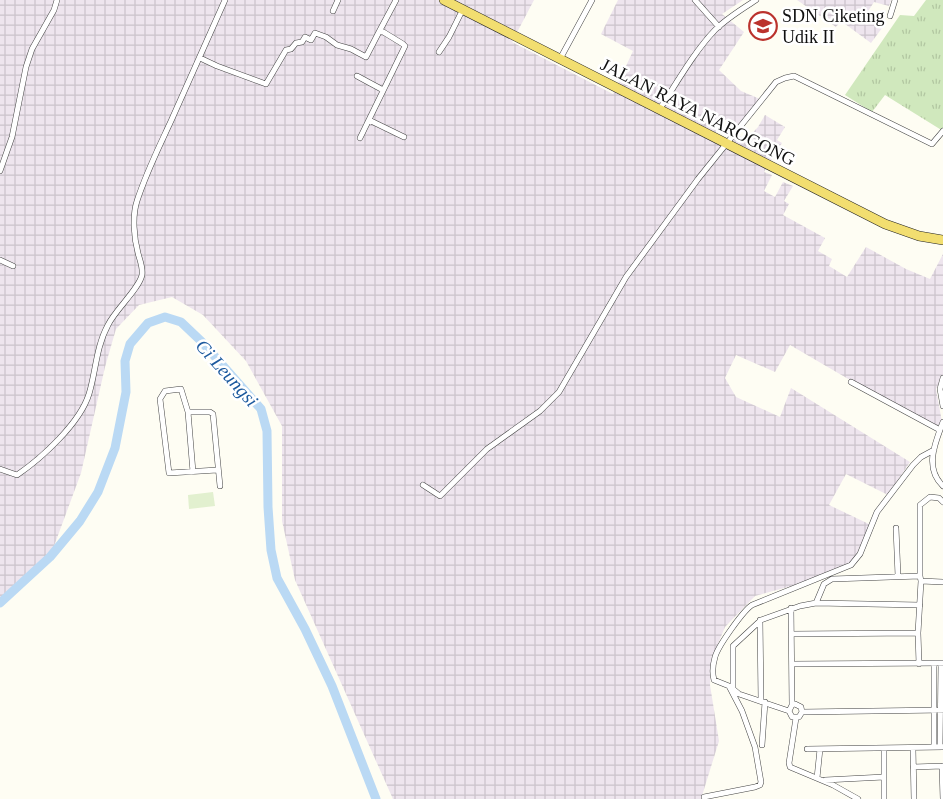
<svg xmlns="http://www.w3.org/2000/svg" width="943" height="799" viewBox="0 0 943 799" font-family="Georgia,serif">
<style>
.industrial{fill:url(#industrial-grid)}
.grass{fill:url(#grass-tufts)}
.pitch{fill:#e2f0cf}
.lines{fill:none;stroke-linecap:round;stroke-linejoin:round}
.river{stroke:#bad9f4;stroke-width:9}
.minor-casing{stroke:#434343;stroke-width:6}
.primary-casing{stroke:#212121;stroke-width:10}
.minor{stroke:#fff;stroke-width:5}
.primary{stroke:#f2de70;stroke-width:9}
.labels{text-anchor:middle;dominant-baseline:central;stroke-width:5;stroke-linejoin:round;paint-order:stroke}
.poi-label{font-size:18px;fill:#101010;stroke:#fff;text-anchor:start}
.street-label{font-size:18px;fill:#101010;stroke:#fff}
.water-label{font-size:19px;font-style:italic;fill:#1d5a9e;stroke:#fff}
</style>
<defs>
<pattern id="industrial-grid" width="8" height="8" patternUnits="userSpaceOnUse" patternTransform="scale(1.25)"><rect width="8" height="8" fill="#eee5ee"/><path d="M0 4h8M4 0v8" fill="none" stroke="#cbc3cb"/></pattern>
<pattern id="grass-tufts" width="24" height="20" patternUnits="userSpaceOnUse" patternTransform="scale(1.25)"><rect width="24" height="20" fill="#d0e8bd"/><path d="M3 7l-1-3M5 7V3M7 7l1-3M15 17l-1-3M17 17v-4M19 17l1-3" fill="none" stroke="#b2c6a1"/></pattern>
</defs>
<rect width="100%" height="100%" fill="#fefdf3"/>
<path class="industrial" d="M0 0H534L512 42 613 94 633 51 601 34 618 0H743L722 14 744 32 719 70 741 91 760 99 738 129 723 118 715 133 728 140 735 133 746 140 758 127 765 115 785 127 777 140 782 143 764 172 772 175 764 191 775 197 783 182 793 186 784 201 789 204 783 215 825 238 818 251 832 259 829 266 847 277 866 247 906 269 930 279 943 254V376L936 389 942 422 934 429 790 345 775 372 736 355 725 378 736 397 780 417 791 388 910 462 888 495 846 474 829 505 871 525 852 563 836 574 755 596 725 627 712 658 710 685 719 741 701 799H393L295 580 282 521V426L246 361 203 315 172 297 139 305 116 329 105 367 81 473 50 557 0 603Z
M797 0H891L889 6 874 2 865 16 882 28 871 43 841 21 836 27Z"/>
<path class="grass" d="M926 0H943V131L885 95 872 112 845 95 900 15 914 16Z"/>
<path class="pitch" d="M213 492 215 506 189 509 188 495Z"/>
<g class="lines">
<path class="river" d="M0 603 50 557 80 521 98 492 115 448 126 392 125 361 130 344 148 323 165 317 181 322 202 342 261 409 267 431 268 507 271 550 277 578 305 629 332 686 376 799"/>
<defs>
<path id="minor" d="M695 0 719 27
M333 11 338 0
M890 16 895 0
M439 52 449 37 463 9
M200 58 217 66 266 84 286 50 291 49 296 43 302 42 305 37 311 40 315 33 326 37 337 45 351 49 366 57 380 30
M560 59 592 0
M357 76 383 90
M659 110C676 84 694 52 715 30 727 18 742 9 756 0
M369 120 404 137
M360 138 405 46 403 44 380 30 396 0
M0 171 12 137 26 67 32 49 54 10 57 0
M0 260 13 266
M943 378 940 389 943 406
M851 382 940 430
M188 412 193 472
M943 422C935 443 924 468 943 486
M0 469 17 475C42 458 80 423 89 394 96 371 96 347 108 325 115 310 139 289 142 275 143 267 140 261 138 253 134 238 132 216 137 201 146 173 159 147 171 121 189 81 207 41 225 0
M217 470 169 473 160 399 165 391 181 389 188 412H210L213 414 220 486
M423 485 440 496 487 449 540 411 559 392 626 277 698 179 776 82 785 78 794 76 932 144 943 131
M896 528 898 576
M921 581 943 582
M816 603 824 584 832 579 920 576
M791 608 792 705
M760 620 761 701
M792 634 918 633
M792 664 943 663
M919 664 918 633 921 581 920 576V505L930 497 939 498 943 502
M934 664V747
M789 711 792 705 795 704 801 707 802 712 799 717H792L789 711 739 694 733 689V646L761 620 800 606 816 603 920 605
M802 712 943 710
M796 718 789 763 790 767 833 785 858 799
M762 745 765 702
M940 747 941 664
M807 749 943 747
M913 749 914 799
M942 766 943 799
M913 767 943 766
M817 778 820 749
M825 780 884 777
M704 797 755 787 760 785 761 782 755 747 742 711 729 686 714 680C712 673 713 664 715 657 718 646 743 611 752 605L851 565 860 554 877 512 913 465 921 457 934 450
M884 799V748"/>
<path id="primary" d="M444 0 885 224 919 236 943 240"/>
</defs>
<use href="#minor" class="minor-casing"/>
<use href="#primary" class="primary-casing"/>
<use href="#minor" class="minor"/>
<use href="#primary" class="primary"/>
</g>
<defs>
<symbol id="school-ring" viewBox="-11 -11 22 22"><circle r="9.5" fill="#fff" stroke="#bb322d" stroke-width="1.5"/><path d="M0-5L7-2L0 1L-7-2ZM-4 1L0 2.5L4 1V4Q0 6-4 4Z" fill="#bb322d"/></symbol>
</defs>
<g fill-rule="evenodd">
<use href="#school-ring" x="747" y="10" width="32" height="32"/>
</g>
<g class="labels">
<g class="poi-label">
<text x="782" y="16">SDN Ciketing<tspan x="782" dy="21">Udik II</tspan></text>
</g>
<g class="street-label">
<text transform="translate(698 112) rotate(27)">JALAN RAYA NAROGONG</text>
</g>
<g class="water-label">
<text transform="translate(227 373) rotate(48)">Ci Leungsi</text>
</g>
</g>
</svg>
